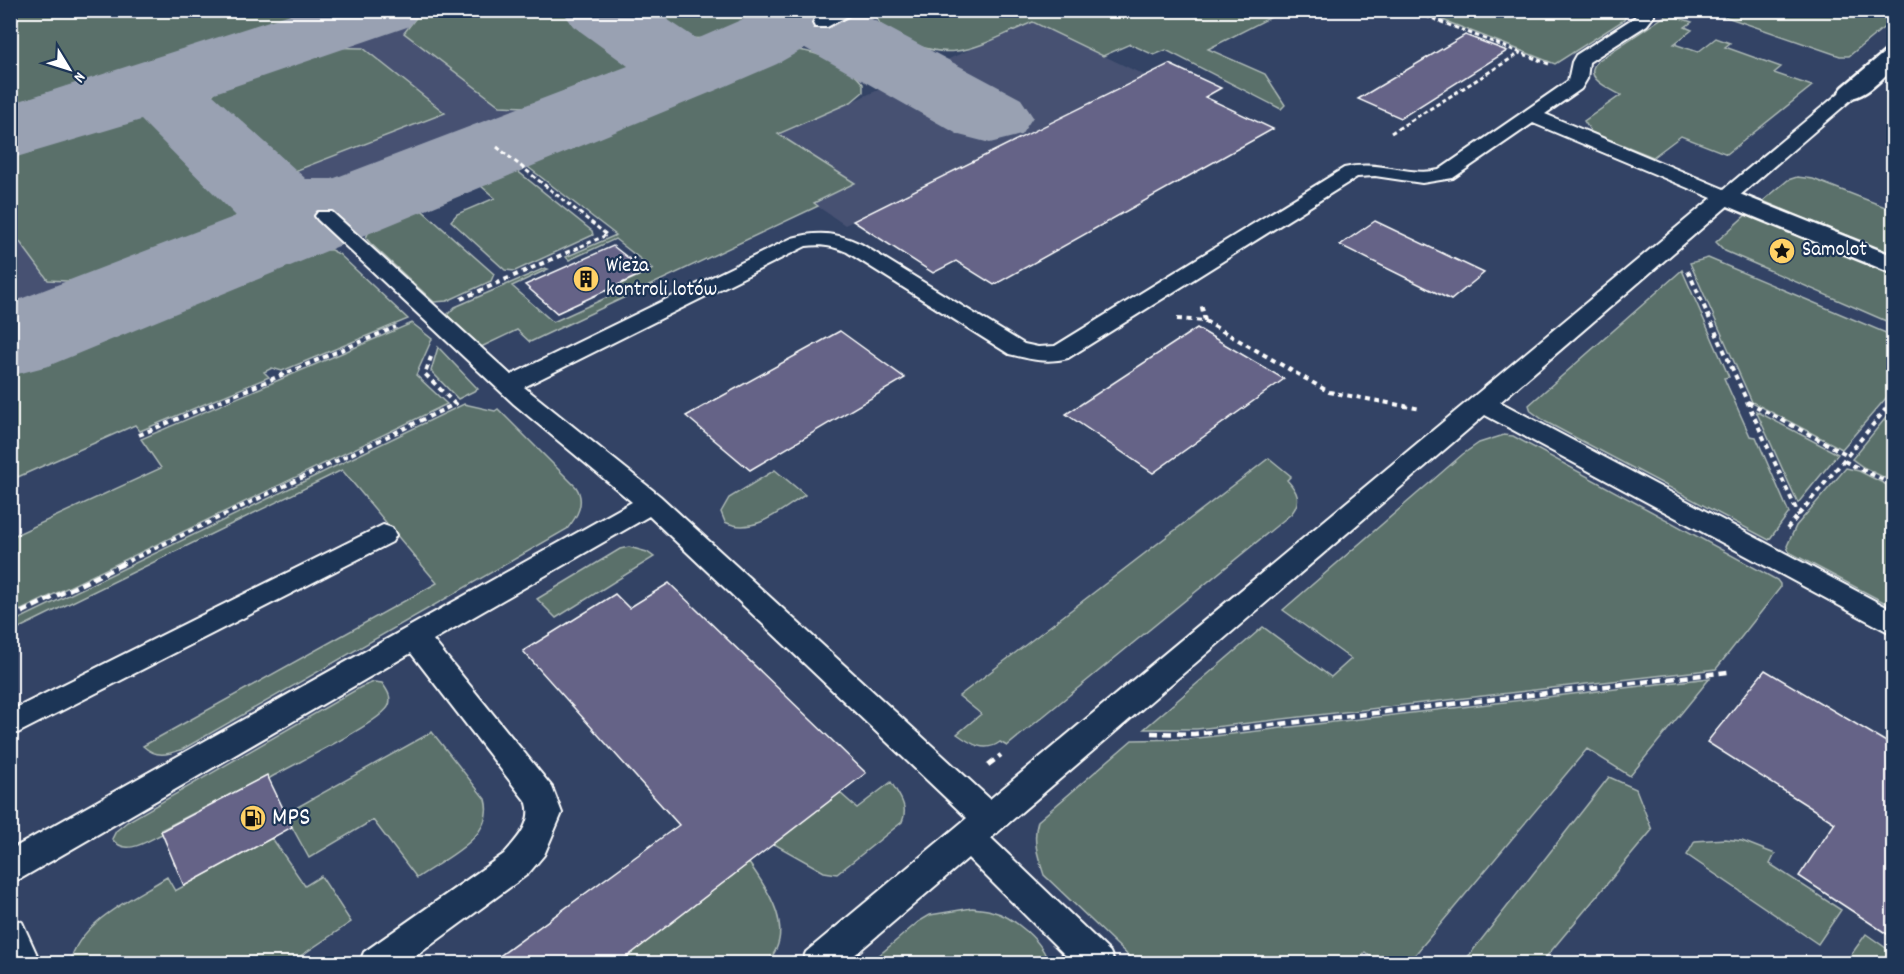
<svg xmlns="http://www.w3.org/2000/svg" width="1904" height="974" viewBox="0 0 1904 974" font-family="Dekko,sans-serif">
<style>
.built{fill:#465172}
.green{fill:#5a706b;stroke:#acb8b5;stroke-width:1.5}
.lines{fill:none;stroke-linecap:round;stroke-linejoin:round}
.taxiway{fill:#99a1b2;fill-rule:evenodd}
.building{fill:#656487;stroke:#fff;stroke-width:1.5}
.service-casing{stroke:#fff;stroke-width:4}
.pedestrian-casing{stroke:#fff;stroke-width:5}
.minor-casing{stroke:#fff;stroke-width:5}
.path-far2{stroke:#fff;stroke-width:3;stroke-dasharray:4.5 3;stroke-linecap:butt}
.path-far1{stroke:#fff;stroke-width:4;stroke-dasharray:5 4.5;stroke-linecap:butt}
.path{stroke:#fff;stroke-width:4.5;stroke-dasharray:8 5;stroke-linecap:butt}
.service{fill:#1d3557;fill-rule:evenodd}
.pedestrian{fill:#1d3557;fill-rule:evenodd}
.minor{fill:#1d3557;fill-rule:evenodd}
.labels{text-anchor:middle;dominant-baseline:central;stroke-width:4.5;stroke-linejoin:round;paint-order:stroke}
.poi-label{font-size:21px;fill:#fff;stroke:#1d3557;text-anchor:start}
.near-poi-label{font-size:26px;fill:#fff;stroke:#1d3557;text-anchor:start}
</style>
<rect width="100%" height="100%" fill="#334365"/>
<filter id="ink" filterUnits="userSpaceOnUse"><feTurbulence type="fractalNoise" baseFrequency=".0167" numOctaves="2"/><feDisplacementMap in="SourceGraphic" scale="12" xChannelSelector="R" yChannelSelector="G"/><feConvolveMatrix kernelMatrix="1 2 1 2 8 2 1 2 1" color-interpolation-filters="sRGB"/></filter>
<g filter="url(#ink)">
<path class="built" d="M838 10 847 23 11 363V11Z
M1033 22 1146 76 845 225 814 204 855 183 778 134Z"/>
<path class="green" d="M11 10H344V11L11 119Z
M422 10 576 11 641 53 632 76 549 108 500 106 404 33Z
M1446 10H1628V11L1624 20 1555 64 1435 17Z
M634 11H775L758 23 727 39 680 38Z
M880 11H1283L1208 49 1265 74 1285 105 1281 109 1166 50 1154 55 1130 44 1103 56 1033 22C982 43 954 68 899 37 889 31 879 28 877 16Z
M1709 11H1893V20L1849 56H1840Z
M1668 14 1692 22 1685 27 1692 30 1674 44 1698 52 1716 38 1730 43 1725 47 1781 67 1774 73 1812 86 1727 154 1681 136 1653 157 1591 132 1584 121 1621 95C1608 88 1580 77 1599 60Z
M313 47 363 48 445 113 282 176 205 103 230 75Z
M797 50C819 52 850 66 863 84V92L851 102 778 134 855 183 814 203 818 206 530 342 517 330 481 347 447 315 455 307 545 268 548 269 512 286 553 322 610 296 606 291 653 269 615 239 569 260 566 257 616 235 524 164 521 161 525 154 775 52Z
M102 117 156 118 243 206 223 236 103 283 48 280 11 230V149Z
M495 166 516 170 592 231 593 235 515 271 505 270 451 221 457 214 495 198 473 179 477 173 489 183 505 176Z
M1797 177 1813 179 1893 210V255L1763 201 1788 180Z
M406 202 416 205 494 274 491 281 447 301 434 302 370 243 366 238C375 213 383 212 406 202Z
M1747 214 1893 275V324L1725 251 1716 242Z
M301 249 331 250 339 254 408 319 282 371 272 368 264 372 269 377 140 431 135 425 11 480V363L285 251Z
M1708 258 1893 336V390L1842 449 1752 402 1690 263Z
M1682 270 1729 377 1724 378 1750 436 1756 437 1789 513 1769 540 1546 422 1531 411 1529 405Z
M412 323 432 339 416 375 447 404 11 615V537L161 468 141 439Z
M438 347 478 389 458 399 431 371Z
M464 404 495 411 498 409 576 487C586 502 577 517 567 529L183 749C167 755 156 758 143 746L437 583 342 470 11 632V623Z
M1893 409V482L1863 467 1852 459Z
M1756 411 1838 454 1798 503Z
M1504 435 1513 436 1777 580 1780 584V588L1716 669 1197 729H1144L1263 627 1331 677 1351 659 1283 610 1463 454 1479 443Z
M1269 458 1291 476 1287 480C1298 492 1302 501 1291 514L1007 746 1000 742C985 753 971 744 957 734L981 714 959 696Z
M1846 468 1859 471 1893 488V607L1789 552 1787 546 1796 526Z
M775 470 805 495C781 510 754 536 725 522L721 512 729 498Z
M629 547 647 552 654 557 556 618 537 599 620 549Z
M1710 678 1630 776 1587 749 1408 963H1379L1365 952 1356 963H1136L1044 875C1038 857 1032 840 1038 821L1132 740 1189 739Z
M374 682 382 683C387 690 392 697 389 705 383 722 288 767 268 779L266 776 161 830 162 834C147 841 126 857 112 839L116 831 127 822 361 687Z
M432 732 485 799C496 838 443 859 417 878L373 820 309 858 285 814Z
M1609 777 1636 789 1652 830 1541 963H1463Z
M891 782C899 796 909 806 902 822L837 874 824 872 774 844 840 793 857 808Z
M272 838 305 886 321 876 351 922 290 963H70C78 922 134 898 167 877L175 891Z
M1725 839 1742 841 1775 854 1770 864 1841 910 1818 944 1687 855 1695 841Z
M749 863C769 891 797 933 766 963H619Z
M972 908C978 909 985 909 991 911 1013 916 1044 942 1048 963H870L918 922 930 915Z
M1866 934 1893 953V963H1845Z"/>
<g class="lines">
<path class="taxiway" d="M303 10H421L410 26 212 94 306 179H332L628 66 573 26 562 10H653L697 39 743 19 754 10H855L1021 99 1033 117 1021 135 990 143 959 135 805 48 777 64 719 89 48 366 10 376V303L236 216 141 120 10 159V104Z"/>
</g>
<path class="building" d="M1465 35 1507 51 1401 118 1358 99Z
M1169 64 1221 88 1205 97 1273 129 994 285 956 261 933 273 853 221Z
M1375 221 1484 273 1451 300 1340 245Z
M613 246 646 272 557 313 525 285Z
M1197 328 1284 379 1153 473 1066 414Z
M840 331 905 378 750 470 686 416Z
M669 583 866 773 619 963H490L679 825 523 651 615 594 629 608Z
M1765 670 1893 746V938L1799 876 1835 823 1707 742Z
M267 775 292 827 184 886 161 831Z"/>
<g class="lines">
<defs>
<path id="service" d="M836 10H859L827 27H815L813 23 815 19Z
M1638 10H1654V16L1647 25 1589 62 1587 79 1581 89 1545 114 1724 189 1845 88H1857L1860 92 1500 402 1894 611V635L1485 415 991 838 1110 952 1115 964H1074L968 858 844 964H801L806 952 967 818 649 516 433 640 552 787 562 813 544 855 528 874 405 964H359L364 952 504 854C517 839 533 823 527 803L411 653 22 878 10 882V850L632 502 514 404 318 220 315 216 318 212H332L511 375 792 238C817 231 837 232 861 244L1024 344 1038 347 1055 346 1344 168C1378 159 1408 177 1439 170L1568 81 1572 62 1576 55 1635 17ZM1533 123 1712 198 990 799 660 496 524 387 806 246C822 244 833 246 847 252L1009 354C1029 359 1047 364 1068 358L1357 177 1375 176 1422 183 1453 178Z
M383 525 392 528 396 535 392 542 10 737V711Z
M10 917 22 922 41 964H10Z"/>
<path id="pedestrian" d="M1727 189 1894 256V274L1718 202 1714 197 1718 192Z"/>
<path id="minor" d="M1894 49V68C1879 80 1863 102 1843 97L1839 92 1843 87 1886 51Z"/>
</defs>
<use href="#service" class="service-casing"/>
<use href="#pedestrian" class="pedestrian-casing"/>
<use href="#minor" class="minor-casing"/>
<path class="path-far2" d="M1426 16 1549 64
M1391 133 1520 53
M497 147 607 235 579 247"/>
<path class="path-far1" d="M1688 271 1799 516
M461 299 582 246
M1177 319 1205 321 1201 303
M1205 321 1329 392 1421 409
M1748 402 1848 455
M139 435 396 327
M1844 461 1894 485
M1787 529 1894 399
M120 565 455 404 425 374 431 357"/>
<path class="path" d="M10 618 123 564
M1151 733 1194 734 1728 672
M988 765 1001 755"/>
<use href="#service" class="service"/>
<use href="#pedestrian" class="pedestrian"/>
<use href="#minor" class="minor"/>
</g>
</g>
<defs>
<symbol id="sight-disc" viewBox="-11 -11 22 22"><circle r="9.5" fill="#ffd166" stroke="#1d3557"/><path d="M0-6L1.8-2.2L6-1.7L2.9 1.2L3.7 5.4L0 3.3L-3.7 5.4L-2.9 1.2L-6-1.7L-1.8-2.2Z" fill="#111"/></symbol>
<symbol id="building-disc" viewBox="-11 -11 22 22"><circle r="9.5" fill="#ffd166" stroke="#1d3557"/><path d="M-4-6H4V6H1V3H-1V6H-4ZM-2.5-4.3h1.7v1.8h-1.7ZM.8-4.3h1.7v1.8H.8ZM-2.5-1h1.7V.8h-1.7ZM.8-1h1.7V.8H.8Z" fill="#111"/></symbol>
<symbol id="fuel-disc" viewBox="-11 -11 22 22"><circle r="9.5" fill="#ffd166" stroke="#1d3557"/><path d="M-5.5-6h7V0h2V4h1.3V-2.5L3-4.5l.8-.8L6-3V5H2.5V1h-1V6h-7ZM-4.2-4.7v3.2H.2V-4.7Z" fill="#111"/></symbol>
</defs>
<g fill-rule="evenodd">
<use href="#sight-disc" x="1767" y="236" width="30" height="30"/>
<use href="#building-disc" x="571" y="264" width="30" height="30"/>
<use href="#fuel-disc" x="238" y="803" width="30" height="30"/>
</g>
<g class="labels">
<g class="poi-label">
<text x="1802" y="251">Samolot</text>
<text x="606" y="267">Wieża<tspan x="606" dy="24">kontroli lotów</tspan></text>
</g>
<g class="near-poi-label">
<text x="272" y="818">MPS</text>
</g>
</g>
<rect width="1904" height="974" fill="none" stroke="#1d3557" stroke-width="36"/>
<rect x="18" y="18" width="1868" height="938" fill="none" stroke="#fff" stroke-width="2" filter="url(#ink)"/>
<g transform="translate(69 69) rotate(128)" stroke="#1d3557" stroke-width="4.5" paint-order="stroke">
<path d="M0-4.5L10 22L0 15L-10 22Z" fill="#ffffff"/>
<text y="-9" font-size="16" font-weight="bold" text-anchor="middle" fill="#ffffff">N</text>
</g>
</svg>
